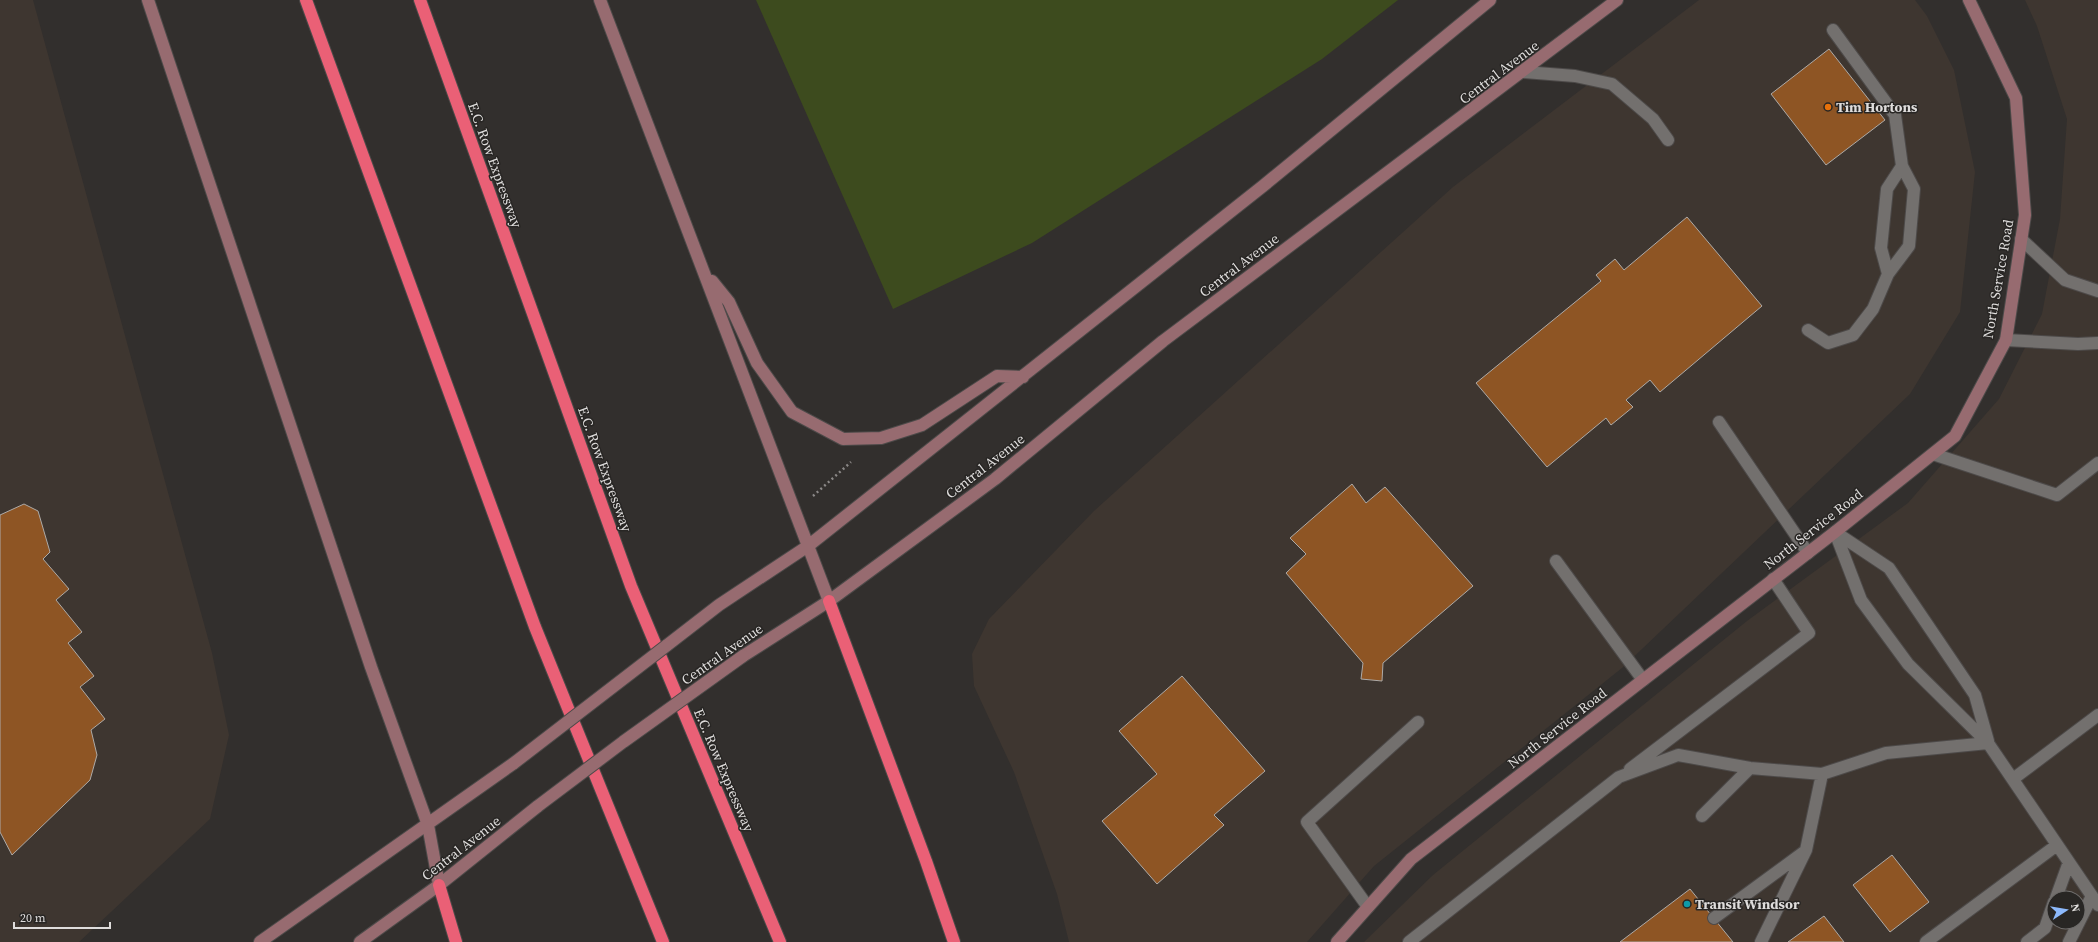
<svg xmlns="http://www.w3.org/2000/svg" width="2098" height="942" viewBox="0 0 2098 942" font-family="'Source Serif 4',serif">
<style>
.built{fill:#3e3630;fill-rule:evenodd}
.green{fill:#3d4b1e}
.building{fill:#8e5524;stroke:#adaaa7}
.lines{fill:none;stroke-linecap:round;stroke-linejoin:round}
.lane-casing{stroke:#4d4a49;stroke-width:14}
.secondary-casing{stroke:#4d4a49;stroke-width:14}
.highway-casing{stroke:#4d4a49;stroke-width:14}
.path{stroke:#8b8887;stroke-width:2.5;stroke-dasharray:2 3;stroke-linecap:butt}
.lane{stroke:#73706e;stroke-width:12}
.secondary{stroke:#976b70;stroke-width:12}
.highway{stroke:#ea6076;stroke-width:12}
.secondary-bridge-casing{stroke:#4d4a49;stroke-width:14;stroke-linecap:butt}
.secondary-bridge{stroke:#976b70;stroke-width:12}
.food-dot{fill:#e8710a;stroke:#282624;stroke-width:1.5}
.culture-dot{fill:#0f9aa8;stroke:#282624;stroke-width:1.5}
.labels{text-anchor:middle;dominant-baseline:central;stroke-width:3;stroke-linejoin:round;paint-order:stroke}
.street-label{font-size:14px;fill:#dfdddc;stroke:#282624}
.poi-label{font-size:14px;font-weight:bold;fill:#dfdddc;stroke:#282624;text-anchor:start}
</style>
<rect width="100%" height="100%" fill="#322f2d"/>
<path class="built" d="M0 0H33L212 653 229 735 210 819 79 942H0Z
M1699 0H1915L1927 16 1954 70 1975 172 1960 312 1910 394 1622 668 1374 866 1307 942H1069L1057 894 1014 772 974 686 972 654 989 619 1094 511 1453 187Z
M2025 0H2098V942H1364L1433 875 1747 621 1908 503 1999 399 2042 314 2060 219 2067 119 2037 26ZM2054 898H2078V922H2054Z"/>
<path class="green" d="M756 0H1398L1322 59 1032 243 893 309Z"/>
<path class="building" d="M1829 49 1885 120 1826 165 1771 94Z
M1687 217 1762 306 1660 392 1650 380 1626 400 1633 407 1611 425 1606 418 1547 467 1476 383 1601 281 1596 275 1615 259 1624 270Z
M1352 484 1366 503 1385 487 1473 586 1383 663 1382 681 1361 679 1363 663 1286 573 1306 554 1290 538Z
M24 504 38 511 50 552 43 559 69 589 56 600 82 632 68 643 94 676 80 687 105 719 91 730 97 755 90 780 12 855 0 832V515Z
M1182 676 1265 771 1214 815 1224 825 1157 884 1102 821 1157 774 1119 731Z
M1892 855 1929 902 1890 932 1853 885Z
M1690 889 1733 942H1620Z
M1824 916 1844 942H1788Z"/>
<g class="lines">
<defs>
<path id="lane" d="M1524 72 1575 76 1612 84 1653 119 1668 140
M2021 239 2065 280 2098 291
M1888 274 1881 248 1887 189 1902 166
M1808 330 1828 343 1853 335 1873 309 1888 274 1909 246 1914 189 1902 166 1895 115 1833 30
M2006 340 2078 344 2098 343
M1719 422 1808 553
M1933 454 2057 495 2098 463
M1835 532 1861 600 1908 664 1988 743 2098 905
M1835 532 1889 568 1975 695 1988 741
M1556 561 1643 680
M1630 769 1809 633 1773 579
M2013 779 2098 715
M1702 816 1750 768
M2056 898 2069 862
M1368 907 1307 822 1418 722
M1714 918 1804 852
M1409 942 1619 777 1678 755 1750 768 1822 774 1886 753 1988 743
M1761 942 1806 850 1822 774
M1926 942 2057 845
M2027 942 2045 928 2054 902
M2069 942 2092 896"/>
<path id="secondary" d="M148 0 371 667 428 825 439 885
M600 0 829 601
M712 281 729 302 757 363 792 412 843 439 881 438 922 425 997 376 1023 377
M666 646 719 605 808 546 1263 186 1490 0
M743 656 829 601 995 479 1163 341 1617 0
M260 942 514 763
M360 942 439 885 538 806
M1337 942 1411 859 1835 532 1955 436 2006 340 2025 215 2016 98 1969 0"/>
<path id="highway" d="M306 0 535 627 663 942
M420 0 631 586 780 942
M829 601 926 861 954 942
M439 885 456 942"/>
</defs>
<use href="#lane" class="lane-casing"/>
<use href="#secondary" class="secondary-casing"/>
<use href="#highway" class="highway-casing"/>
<path class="path" d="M813 496 851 462"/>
<use href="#lane" class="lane"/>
<use href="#secondary" class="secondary"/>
<use href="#highway" class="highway"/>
<defs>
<path id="secondary-bridge" d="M514 763 666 646
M538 806 623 742 743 656"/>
</defs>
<use href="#secondary-bridge" class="secondary-bridge-casing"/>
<use href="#secondary-bridge" class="secondary-bridge"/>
</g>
<circle class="food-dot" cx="1828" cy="107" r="4"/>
<circle class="culture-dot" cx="1687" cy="904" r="4"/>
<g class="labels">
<g class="street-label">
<text transform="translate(1499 72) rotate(-37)">Central Avenue</text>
<text transform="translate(495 165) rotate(70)">E.C. Row Expressway</text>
<text transform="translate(1239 265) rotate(-37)">Central Avenue</text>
<text transform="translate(1998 279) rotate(-80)">North Service Road</text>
<text transform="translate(985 466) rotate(-38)">Central Avenue</text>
<text transform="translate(605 469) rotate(70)">E.C. Row Expressway</text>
<text transform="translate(1813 529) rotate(-38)">North Service Road</text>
<text transform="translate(722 654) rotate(-35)">Central Avenue</text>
<text transform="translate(1557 728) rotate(-38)">North Service Road</text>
<text transform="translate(724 770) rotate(67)">E.C. Row Expressway</text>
<text transform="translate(461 848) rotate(-38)">Central Avenue</text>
</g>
<g class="poi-label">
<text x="1836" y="107">Tim Hortons</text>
<text x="1695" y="904">Transit Windsor</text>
</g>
</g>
<g transform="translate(2066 910) rotate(78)"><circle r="19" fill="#282624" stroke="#716f6e"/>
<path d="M0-3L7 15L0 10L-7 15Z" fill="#8cb9fc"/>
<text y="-6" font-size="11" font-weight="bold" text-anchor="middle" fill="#dfdddc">N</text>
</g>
<path d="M14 922v6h96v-6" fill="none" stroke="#dfdddc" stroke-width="2"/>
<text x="20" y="922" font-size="12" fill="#dfdddc" stroke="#282624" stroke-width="3" paint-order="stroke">20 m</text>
</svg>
